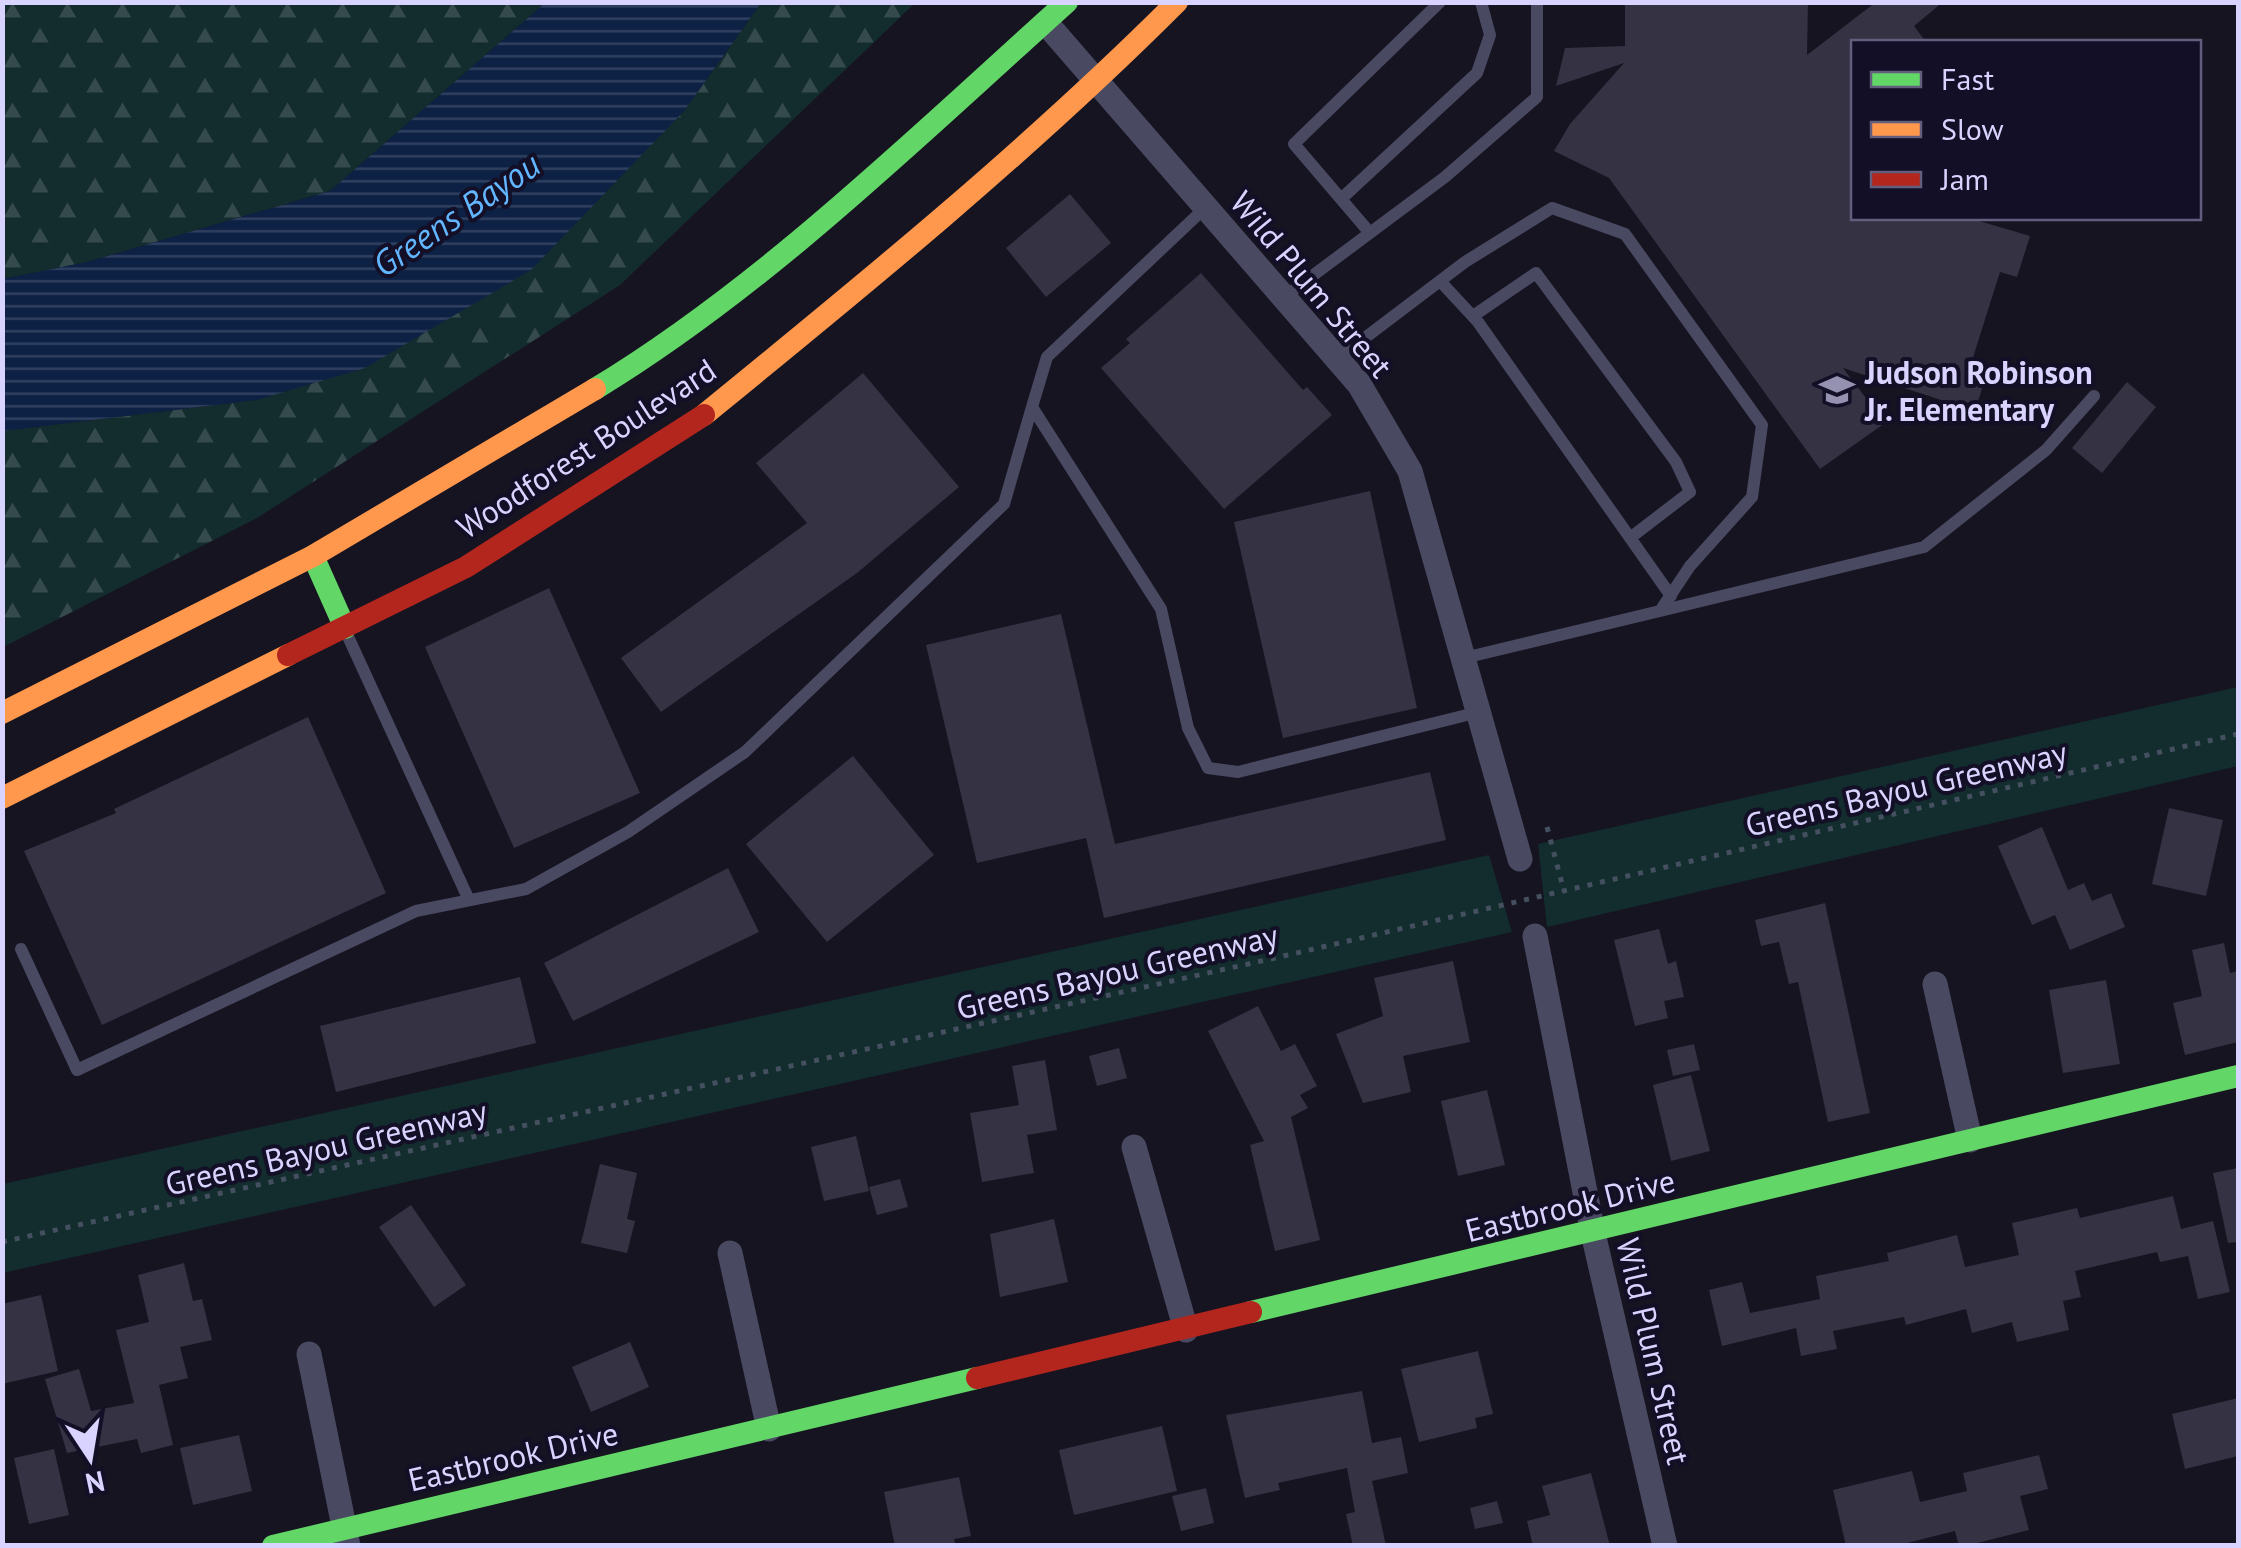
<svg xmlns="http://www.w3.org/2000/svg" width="2241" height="1548" viewBox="0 0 2241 1548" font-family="'PT Sans',sans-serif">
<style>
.grass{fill:#132c2d}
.forest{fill:url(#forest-firs)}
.water{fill:url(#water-rules)}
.building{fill:#343243}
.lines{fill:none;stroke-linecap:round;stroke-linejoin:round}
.path{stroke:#44505f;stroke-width:5;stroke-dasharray:5 8;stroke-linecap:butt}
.lane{stroke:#4a4962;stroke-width:12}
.street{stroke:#4a4962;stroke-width:25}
.fast{stroke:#63d668;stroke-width:22}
.slow{stroke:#ff974d;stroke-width:22}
.jam{stroke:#b3261e;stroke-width:22}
.labels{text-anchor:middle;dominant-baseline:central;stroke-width:8;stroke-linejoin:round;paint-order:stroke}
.street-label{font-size:32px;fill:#d9d4ff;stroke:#130f26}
.poi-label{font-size:32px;font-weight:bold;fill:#d9d4ff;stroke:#130f26;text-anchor:start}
.water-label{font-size:35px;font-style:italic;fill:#62b6ff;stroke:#130f26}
</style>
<defs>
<pattern id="forest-firs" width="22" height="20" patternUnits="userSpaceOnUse" patternTransform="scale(2.5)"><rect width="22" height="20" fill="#132c2d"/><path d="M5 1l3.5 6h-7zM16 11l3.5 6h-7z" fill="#354a4c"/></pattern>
<pattern id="water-rules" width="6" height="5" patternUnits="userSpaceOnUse" patternTransform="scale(2.5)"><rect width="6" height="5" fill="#0d2144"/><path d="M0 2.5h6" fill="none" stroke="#304060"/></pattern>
</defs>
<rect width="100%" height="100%" fill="#161421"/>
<path class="grass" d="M2238 687V766L1547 927 1538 844Z
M1489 855 1512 932 3 1273V1184Z"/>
<path class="forest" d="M3 3H545L330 191 87 262 3 279Z
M761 3H915L620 285 257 518 3 647V431L257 400 684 111Z"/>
<path class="water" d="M545 3H761L684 111 531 270 365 368 257 400 3 431V279L87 262 330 191Z"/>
<path class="building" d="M1625 2H1808L1807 55 1876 2H1943L1914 26 1926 42H1854V218H1969L2030 236 2017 277 2000 272 1970 367 1987 373 1975 411 1843 368 1885 423 1820 469 1609 178 1554 151 1570 124 1624 63 1556 86 1565 48 1625 46Z
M1070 194 1111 243 1046 297 1006 248Z
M1201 273 1303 390 1307 387 1332 415 1224 509 1101 368 1130 343 1126 339Z
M863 373 959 487 857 573 661 712 621 658 807 523 756 463Z
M2127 382 2156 407 2102 473 2072 448Z
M1370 491 1417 708 1283 738 1234 522Z
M549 588 640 793 514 848 425 647Z
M1061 614 1115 844 1430 772 1446 840 1104 918 1086 838 977 863 926 645Z
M308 717 386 893 102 1025 24 851 116 813 114 809Z
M853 756 934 855 827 942 746 844Z
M2169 808 2223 820 2206 896 2152 884Z
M2042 827 2068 890 2084 883 2092 901 2111 893 2125 927 2070 950 2055 915 2032 925 1998 846Z
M728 868 759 932 573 1021 544 963Z
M1825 903 1870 1113 1828 1122 1798 982 1789 984 1779 942 1761 946 1755 920Z
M1659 929 1668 964 1676 961 1684 997 1664 1001 1668 1018 1635 1026 1614 940Z
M2224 943 2230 973 2238 971V1042L2185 1055 2173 1003 2202 996 2192 950Z
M1453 961 1470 1042 1403 1056 1411 1092 1363 1103 1336 1034 1383 1016 1374 978Z
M520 977 536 1043 336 1092 320 1026Z
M2106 980 2120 1064 2063 1073 2049 990Z
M1258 1006 1281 1051 1295 1044 1317 1086 1300 1095 1308 1108 1291 1117 1320 1240 1275 1251 1250 1145 1264 1141 1208 1031Z
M1694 1044 1700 1070 1673 1076 1667 1050Z
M1119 1048 1127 1078 1097 1086 1089 1056Z
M1045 1060 1057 1130 1027 1135 1034 1173 982 1182 970 1113 1019 1105 1012 1066Z
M1691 1075 1710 1151 1671 1161 1653 1085Z
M1487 1090 1505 1165 1458 1176 1441 1101Z
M856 1136 869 1191 824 1201 811 1147Z
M600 1164 637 1173 627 1219 635 1221 627 1253 581 1243Z
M2238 1168V1242L2228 1243 2213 1173Z
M900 1179 908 1207 877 1215 869 1187Z
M2173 1196 2181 1229 2213 1221 2230 1292 2198 1299 2188 1256 2160 1262 2157 1252 2075 1271 2081 1297 2063 1301 2069 1330 2017 1342 2012 1322 1972 1333 1966 1309 1906 1325 1904 1317 1833 1331 1837 1349 1801 1356 1796 1328 1722 1346 1709 1290 1742 1282 1750 1313 1820 1299 1816 1276 1889 1261 1887 1253 1957 1235 1965 1267 2019 1255 2012 1223 2077 1208 2080 1218Z
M411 1205 466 1285 434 1307 379 1227Z
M1054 1219 1068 1282 1000 1297 990 1234Z
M184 1263 193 1301 202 1299 212 1340 180 1347 188 1378 159 1385 173 1445 141 1453 137 1439 67 1453 45 1379 79 1369 91 1411 134 1403 116 1330 149 1322 138 1275Z
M41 1295 58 1371 2 1384V1304Z
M630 1342 649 1387 591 1412 572 1367Z
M1478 1351 1493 1414 1475 1418 1477 1428 1419 1442 1401 1369Z
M1362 1391 1372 1443 1401 1437 1408 1473 1372 1481 1386 1546H1353L1346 1514 1355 1512 1347 1468 1278 1483 1280 1490 1245 1498 1226 1415Z
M2238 1398V1456L2185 1469 2172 1414Z
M1162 1426 1177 1491 1074 1515 1059 1450Z
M239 1435 252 1491 193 1505 180 1448Z
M54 1449 69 1515 29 1524 14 1458Z
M2039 1455 2048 1489 2020 1496 2029 1530 1965 1546H1959L1955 1531 1895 1546H1846L1833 1490 1912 1471 1920 1502 1967 1491 1963 1473Z
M1591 1473 1610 1546H1533L1527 1521 1550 1515 1542 1486Z
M959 1477 971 1536 954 1539 956 1546H895L884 1492Z
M1206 1488 1214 1523 1181 1531 1172 1496Z
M1497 1501 1503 1523 1475 1529 1470 1508Z"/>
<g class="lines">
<path class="path" d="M1547 827 1564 891
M2 1242 1275 958 2238 734"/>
<path class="lane" d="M1341 199 1477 73 1490 35 1481 2
M1370 233 1294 144 1440 2
M1440 281 1478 322 1671 596
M1284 297 1445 177 1537 97V2
M1473 316 1536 273 1676 462 1690 492 1630 538
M1337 359 1465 262 1552 208 1625 234 1762 425 1752 497 1690 566 1660 611 1464 658
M1032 407 1047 357 1206 207
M1660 611 1924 547 2046 450 2094 396
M345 630 469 900
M21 949 77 1070 416 911 526 889 628 832 745 752 1004 504 1032 407 1161 609 1188 728 1208 768 1238 772 1479 712"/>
<path class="street" d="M1046 23 1359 384 1410 471 1520 859
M1535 936 1593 1233 1665 1546
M1935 984 1970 1140
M1134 1147 1186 1330
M730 1253 769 1429
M309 1354 348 1546"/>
<path class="fast" d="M595 389C765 286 919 135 1067 2
M313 556 345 628
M1251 1312 2238 1076
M273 1546 977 1378"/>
<path class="slow" d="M704 415C866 283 1028 151 1177 2
M2 713 313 556 595 389
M2 798 288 655"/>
<path class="jam" d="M288 655 466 567 704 415
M977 1378 1251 1312"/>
</g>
<defs>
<symbol id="school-bare" viewBox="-9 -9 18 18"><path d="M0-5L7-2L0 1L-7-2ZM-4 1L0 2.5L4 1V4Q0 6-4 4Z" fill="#9591b1" stroke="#130f26" stroke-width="2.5" paint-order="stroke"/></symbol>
</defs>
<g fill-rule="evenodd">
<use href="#school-bare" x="1812" y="365" width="50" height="50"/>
</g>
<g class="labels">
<g class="street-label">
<text transform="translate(1312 284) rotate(50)">Wild Plum Street</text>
<text transform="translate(586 448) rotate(-33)">Woodforest Boulevard</text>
<text transform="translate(1906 788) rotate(-13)">Greens Bayou Greenway</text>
<text transform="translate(1117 971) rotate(-13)">Greens Bayou Greenway</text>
<text transform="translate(326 1147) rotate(-13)">Greens Bayou Greenway</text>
<text transform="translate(1570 1205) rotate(-14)">Eastbrook Drive</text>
<text transform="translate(1654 1351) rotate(77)">Wild Plum Street</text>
<text transform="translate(513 1456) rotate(-13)">Eastbrook Drive</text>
</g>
<g class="poi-label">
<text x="1865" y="372">Judson Robinson<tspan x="1865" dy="37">Jr. Elementary</tspan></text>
</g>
<g class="water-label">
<text transform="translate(456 214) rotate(-34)">Greens Bayou</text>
</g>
</g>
<rect width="2241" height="1548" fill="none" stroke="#d9d4ff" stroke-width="10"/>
<rect x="1851" y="40" width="350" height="180" fill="#130f26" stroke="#625e7d" stroke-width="2.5"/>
<rect x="1871" y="72" width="50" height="15" fill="#63d668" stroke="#625e7d" stroke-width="2.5"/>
<text x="1941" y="90" font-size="30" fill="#d9d4ff">Fast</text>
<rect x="1871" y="122" width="50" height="15" fill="#ff974d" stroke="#625e7d" stroke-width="2.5"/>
<text x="1941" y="140" font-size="30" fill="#d9d4ff">Slow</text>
<rect x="1871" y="172" width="50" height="15" fill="#b3261e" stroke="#625e7d" stroke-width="2.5"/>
<text x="1941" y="190" font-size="30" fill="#d9d4ff">Jam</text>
<g transform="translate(90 1458) rotate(168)" stroke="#130f26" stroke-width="8" paint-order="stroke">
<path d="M0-8L18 38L0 25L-18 38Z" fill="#d9d4ff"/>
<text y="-15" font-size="28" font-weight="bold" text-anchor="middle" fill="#d9d4ff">N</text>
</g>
</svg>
